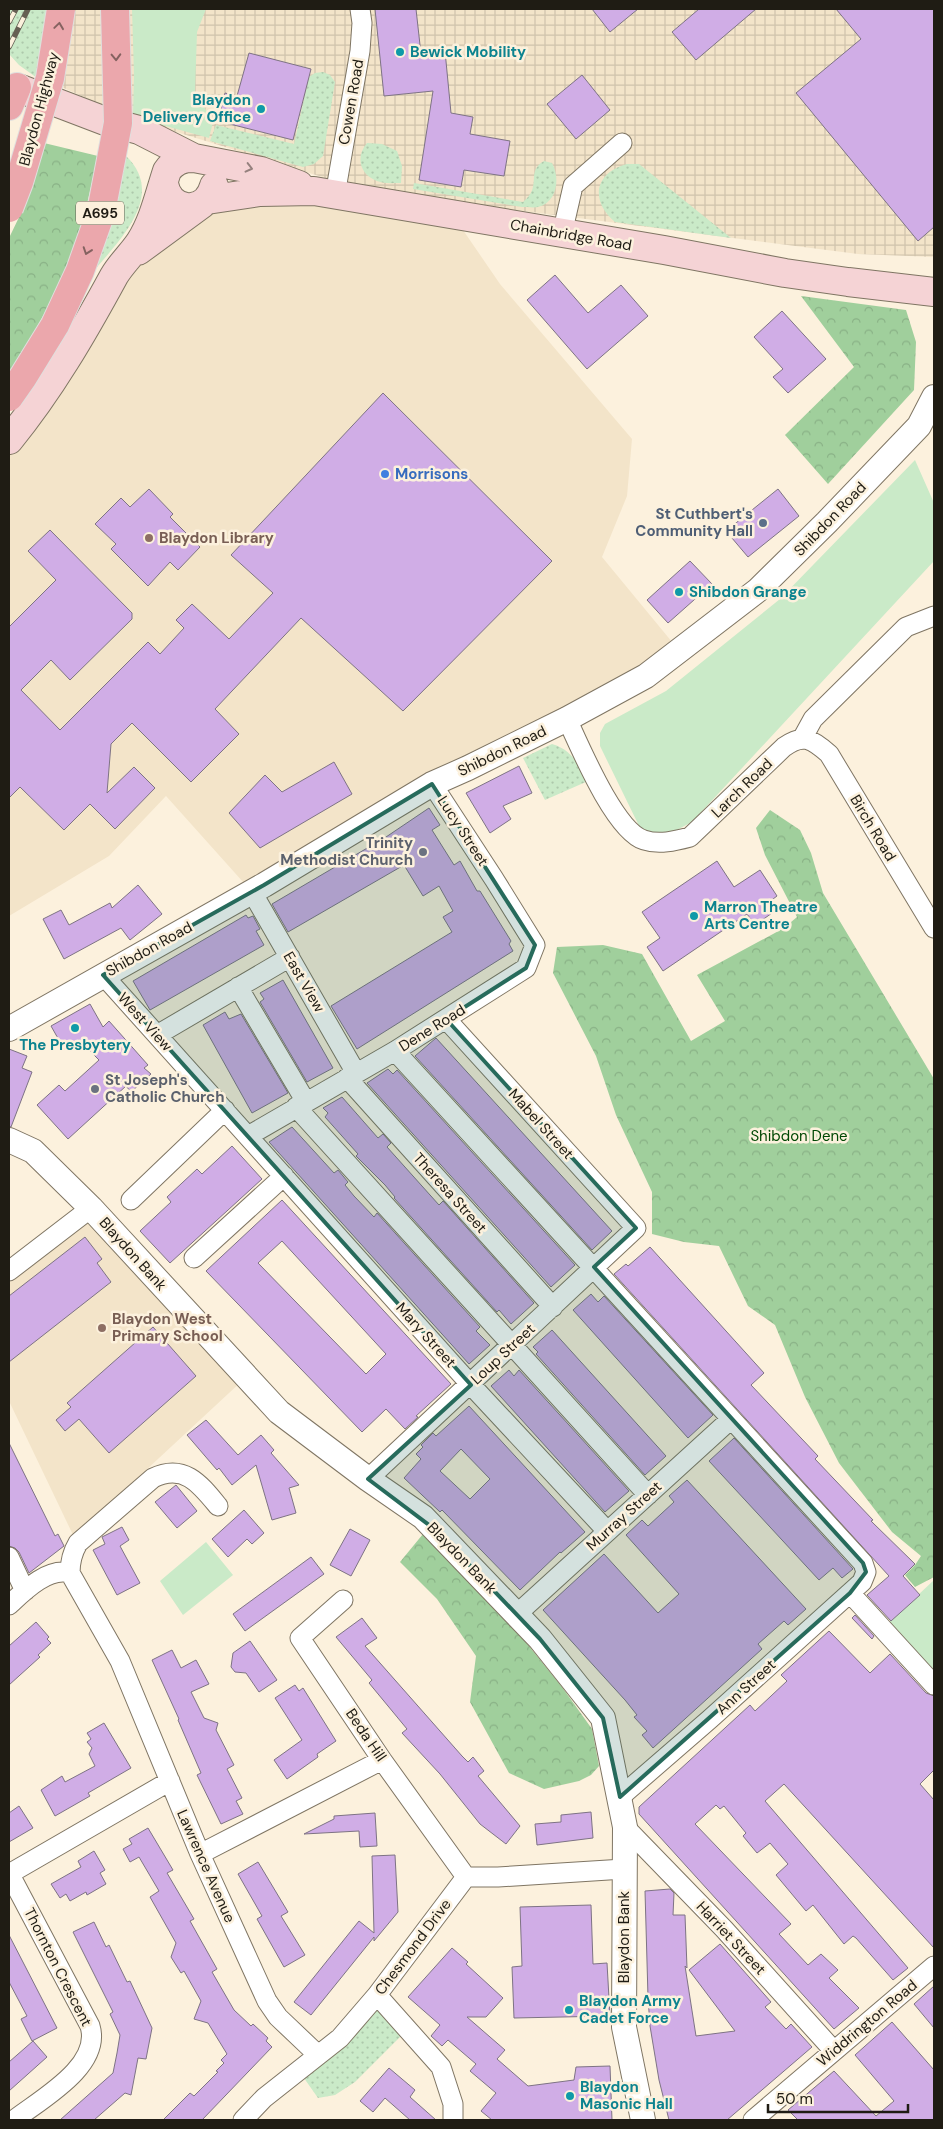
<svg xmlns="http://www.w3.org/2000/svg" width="943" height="2129" viewBox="0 0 943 2129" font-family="'DM Sans',sans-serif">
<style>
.built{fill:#f3e4c9}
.industrial{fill:url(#industrial-grid)}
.grass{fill:url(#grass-dots)}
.forest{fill:url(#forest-crowns)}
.garden{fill:#caeac8}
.building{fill:#d0ade6;stroke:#7e7384;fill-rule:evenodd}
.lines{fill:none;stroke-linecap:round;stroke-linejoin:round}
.minor-casing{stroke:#7f7563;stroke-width:21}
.tertiary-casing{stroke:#7f7563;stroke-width:26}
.secondary-casing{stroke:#7f7563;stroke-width:30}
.primary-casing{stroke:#e0dfde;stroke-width:30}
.minor{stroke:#fff;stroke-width:19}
.tertiary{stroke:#fff;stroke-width:24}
.secondary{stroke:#f5d3d5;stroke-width:28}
.primary{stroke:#eba7ac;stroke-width:28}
.rail-casing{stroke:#655f53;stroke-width:5.5}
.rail{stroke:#fcf1dd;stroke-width:4;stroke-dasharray:11;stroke-linecap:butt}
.primary-bridge-casing{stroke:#e0dfde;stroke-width:30;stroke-linecap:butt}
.primary-bridge{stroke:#eba7ac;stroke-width:28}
.oneway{stroke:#856260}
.oneway2{stroke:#95817e}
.marked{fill:#276b5c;fill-opacity:0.2;stroke:#276b5c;stroke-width:4;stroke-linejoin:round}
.culture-dot{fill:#0f9aa8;stroke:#fcf1dd;stroke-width:2}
.shop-dot{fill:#3f7fe0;stroke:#fcf1dd;stroke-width:2}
.service-dot{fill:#5c6f8a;stroke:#fcf1dd;stroke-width:2}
.education-dot{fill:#8d6e63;stroke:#fcf1dd;stroke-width:2}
.worship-dot{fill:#6b7280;stroke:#fcf1dd;stroke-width:2}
.labels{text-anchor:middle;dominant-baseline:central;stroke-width:5;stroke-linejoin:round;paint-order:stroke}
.shield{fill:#fcf1dd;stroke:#615c50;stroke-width:1}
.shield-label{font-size:14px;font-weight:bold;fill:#1f1c14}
.culture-label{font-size:15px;font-weight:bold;fill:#0d838f;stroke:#fcf1dd;text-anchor:start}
.street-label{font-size:15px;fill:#1f1c14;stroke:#fcf1dd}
.shop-label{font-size:15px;font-weight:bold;fill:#366cbe;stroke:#fcf1dd;text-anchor:start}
.service-label{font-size:15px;font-weight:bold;fill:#4e5e75;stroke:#fcf1dd;text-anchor:end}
.education-label{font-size:15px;font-weight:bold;fill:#785e54;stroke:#fcf1dd;text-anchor:start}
.worship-label{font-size:15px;font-weight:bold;fill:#5b616d;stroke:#fcf1dd;text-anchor:end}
.park-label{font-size:15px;fill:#004804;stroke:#fcf1dd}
</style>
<defs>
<pattern id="industrial-grid" width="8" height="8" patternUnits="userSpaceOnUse" patternTransform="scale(1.25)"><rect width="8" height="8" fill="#f3e4c9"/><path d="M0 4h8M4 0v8" fill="none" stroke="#d0c3ac"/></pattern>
<pattern id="grass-dots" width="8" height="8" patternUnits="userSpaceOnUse" patternTransform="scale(1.25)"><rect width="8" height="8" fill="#caeac8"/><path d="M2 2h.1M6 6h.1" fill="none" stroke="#adc8ab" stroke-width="1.8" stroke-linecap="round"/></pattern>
<pattern id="forest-crowns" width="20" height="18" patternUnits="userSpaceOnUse" patternTransform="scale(1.25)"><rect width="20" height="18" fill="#a0cf9c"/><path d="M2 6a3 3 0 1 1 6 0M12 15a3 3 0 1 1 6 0" fill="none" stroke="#89b186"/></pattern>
</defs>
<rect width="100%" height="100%" fill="#fcf1dd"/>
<path class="built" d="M242 194 452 214 500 284 632 439 627 496 602 557 677 648 252 892 166 796 109 856 9 916V439L116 273Z
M91 1215 243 1380 74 1537 9 1401V1276Z"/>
<path class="industrial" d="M64 9H934V257L858 254 368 191 131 118 39 77Z"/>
<path class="grass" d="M9 9H48L37 78 19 65 9 54Z
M323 72 330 75 335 82 323 156 314 164 303 167 210 141 216 125 294 144 309 77 315 73Z
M367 143 382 144 397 151 402 166 401 183C393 183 384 184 377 181 360 175 355 157 367 143Z
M126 156C168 196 117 243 91 274Z
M544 161 552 163C560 177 558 202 538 207 534 208 527 207 522 207L413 189 414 183 523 202C543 186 525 172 544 161Z
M627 164H639L731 238 615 222C590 201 594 173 627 164Z
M552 744C572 750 578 764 588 781L545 800 523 758Z
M377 1995 408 2029 355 2082 335 2095 318 2098 299 2071Z"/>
<path class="forest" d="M44 143 98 156C89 195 81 237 65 273 49 308 29 341 9 373V238L23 209Z
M801 296 906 310 916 342 914 390 828 484 785 435 854 367Z
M770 810 800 830 811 853 823 893 934 1079V1577L915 1587 905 1575 915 1565 921 1556 892 1532 839 1463 805 1397 775 1325 748 1306 719 1246 684 1242 652 1234V1192L616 1115 596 1056 553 973 557 947 603 945 642 954 691 1041 725 1021 697 975 784 928 797 917 765 855 756 828Z
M423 1534 508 1620 562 1687 592 1729 599 1766 591 1775 579 1781 544 1789 509 1773 470 1702 476 1656 437 1599 400 1562Z"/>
<path class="garden" d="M132 9H206L197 32 195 92 213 122 209 138 133 117 134 75Z
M915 460 934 503V561L692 822 665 836 643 834 600 746V733L605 724 666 691 780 599Z
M206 1542 233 1575 183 1615 160 1581Z
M934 1580V1685L883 1628Z"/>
<path class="building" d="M375 9H416L421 54 445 51 451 113 473 117 470 134 510 141 504 176 464 170 461 187 419 180 433 91 384 96Z
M592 9H638L610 32Z
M699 9H756L696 60 672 32Z
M836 9H934V227L918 241 796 93 861 39Z
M249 53 311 69 293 140 218 121 225 93 237 96Z
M582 75 610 110 576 139 547 104Z
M555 275 588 313 621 285 648 316 587 369 527 300Z
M782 311 826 359 788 393 773 377 783 369 754 337Z
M383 393 552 561 403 711 301 618 215 709 239 734 191 782 132 723 111 744 107 793 134 767 155 788 115 829 90 804 64 830 20 787 9 798V627L56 580 28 551 50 530 132 613V619L70 680 51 660 21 690 60 730 148 642 160 654 184 628 176 620 192 604 229 639 273 593 231 555Z
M149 489 173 514 170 517 200 547 178 570 170 562 148 586 111 549 116 544 95 524 121 498 130 507Z
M778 489 799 516 748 557 726 531Z
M690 561 712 584 668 623 647 600Z
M334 762 352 794 260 848 229 813 265 775 282 792Z
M519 766 532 793 503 806 511 819 490 833 466 793Z
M429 808 440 825 432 830 454 865 460 861 477 891H480L511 941 509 944 513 951 357 1049 331 1006 452 932 443 917 453 911 439 886 423 896 404 865 288 932 272 904 386 837Z
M717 861 734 887 760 870 777 896 769 902 775 911 755 925 747 914 663 971 647 947 660 938 642 912Z
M138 885 162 914 130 940 121 928 64 959 43 919 61 910 69 925 110 903 112 908Z
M246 915 248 918 253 916 260 929 256 931 264 945 150 1010 133 981Z
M283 980 333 1068 307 1082 260 1002 264 999 260 993Z
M90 1004 103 1027 109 1021 148 1065 144 1068 151 1074 131 1092 126 1086 68 1139 37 1105 59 1085 65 1091 99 1060 79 1040 64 1049 51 1026Z
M225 1012 229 1019 241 1014 288 1093 252 1113 203 1025Z
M436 1038 612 1231 592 1250 415 1056Z
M9 1049 27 1056 22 1068 32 1072 11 1127 9 1126Z
M388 1069 393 1074 397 1070 575 1265 551 1287 367 1083Z
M342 1097 378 1138 383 1134 391 1143 387 1147 439 1205 443 1201 534 1303 511 1324 499 1310 497 1312 394 1198 395 1197 385 1185 356 1156 358 1154 325 1117 328 1113 323 1108Z
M292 1127 334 1173 338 1170 348 1182 345 1185 354 1196 374 1217 377 1213 480 1327 476 1331 490 1345 469 1364 269 1142Z
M232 1146 262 1179 170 1263 140 1231 171 1202 167 1197 197 1169 202 1174Z
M282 1200 451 1384 416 1416 418 1417 405 1429 386 1409 362 1432 206 1271ZM282 1241 386 1354 366 1374 258 1263Z
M85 1237 102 1259 97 1263 111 1282 9 1362V1296Z
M650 1247 764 1373 751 1385 818 1456 815 1459 873 1520 871 1521 915 1564 903 1576 920 1595 891 1621 867 1595 889 1576 614 1274 626 1264 628 1266Z
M591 1294 598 1302 604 1296 713 1415 688 1438 573 1310Z
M153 1327 196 1376 109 1453 79 1419 65 1431 56 1420 71 1407 67 1403Z
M552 1330 666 1456 645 1475 536 1354 538 1352 533 1347Z
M509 1370 514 1376 519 1370 629 1491 605 1512 491 1386Z
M469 1406 585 1532 561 1553 560 1552 520 1590 442 1510 440 1512 404 1478 421 1459 416 1454 423 1447 421 1445 433 1433 436 1436ZM461 1449 490 1479 470 1499 440 1471Z
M206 1420 238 1455 261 1435 274 1450 271 1453 299 1485 289 1488 296 1513 272 1520 256 1465 232 1485 219 1468 217 1470 187 1435Z
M734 1438 853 1569 842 1578 833 1568 819 1580 709 1461Z
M9 1443 55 1536 58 1534 64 1546 29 1573 19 1552 15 1548 9 1546Z
M687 1480 806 1609 788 1625 784 1621 758 1644 762 1649 653 1748 642 1735 647 1731 634 1717 637 1715 625 1700 543 1610 604 1554 658 1613 679 1594 626 1535 642 1520 648 1526 674 1502 669 1496Z
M176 1485 197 1511 177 1528 155 1502Z
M244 1510 264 1533 252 1544 247 1539 228 1557 212 1539Z
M122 1527 129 1540 120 1546 140 1583 117 1595 93 1550 105 1544 102 1537Z
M350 1529 370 1540 351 1576 330 1565Z
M311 1557 324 1574 245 1631 233 1614Z
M855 1615 874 1636 872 1639 852 1618Z
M362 1618 377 1638 365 1646 462 1756 468 1762 473 1757 484 1771 478 1776 520 1826 506 1844 480 1824 440 1774 402 1733 407 1729 369 1683 372 1680 336 1637Z
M36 1622 49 1637 47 1639 51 1643 38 1655 40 1657 9 1685V1646Z
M829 1631 870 1673 890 1654 926 1693 934 1696V1770L920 1784 934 1800V1948L784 1784 765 1801 908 1968 893 1980 856 1938 853 1936 844 1944 813 1905 806 1911 776 1875 788 1864 770 1843 757 1853 743 1836 746 1833 724 1806 720 1809 716 1805 695 1824 791 1924 779 1934 808 1965 821 1954 838 1970 829 1978 859 2008 834 2029 639 1814V1807L750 1705 755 1711 787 1681 781 1675Z
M250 1641 277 1680 259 1692 246 1673 235 1672 231 1667 233 1653Z
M172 1650 181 1668 196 1660 209 1684 191 1692 204 1718 218 1723 216 1730 234 1765 227 1769 242 1798 236 1801 243 1814 221 1824 197 1775 201 1773 178 1720 179 1719 152 1660Z
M295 1685 299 1691 303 1688 336 1741 317 1754 318 1757 287 1779 274 1760 302 1740 275 1698Z
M104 1723 131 1768 88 1793 90 1796 55 1816 41 1790 62 1776 65 1782 95 1766 89 1754 92 1748 87 1742 91 1739 87 1733Z
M19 1806 33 1828 9 1842V1813Z
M591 1812 593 1838 537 1845 535 1824 561 1822V1815Z
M375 1813 377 1846 360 1847 359 1831 304 1834 334 1819V1816Z
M148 1828 173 1870 167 1873 194 1919 190 1921 217 1969 212 1972 234 2010 251 2026 253 2024 268 2038 266 2041 272 2047 202 2120H163L190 2093 194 2096 218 2072 216 2071 224 2063 221 2060 227 2054 208 2023 194 2019 201 2001 184 1971 181 1973 171 1957 176 1943 150 1897 159 1891 139 1857 130 1862 123 1849 132 1844 129 1839Z
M94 1851 105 1870 100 1873 106 1884 87 1895 86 1892 70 1901 66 1894 60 1898 51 1884 81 1867 78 1861Z
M395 1855 398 1912 374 1941V1937L311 2015 294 2002 359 1921 374 1933 372 1856Z
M258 1862 288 1912 281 1916 305 1955 284 1967 257 1919 262 1916 238 1874Z
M670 1889 674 1893 673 1915H685L687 1968 685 1966 696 2036 735 2031 689 1970 720 1944 771 2002 765 2007 786 2029 791 2024 812 2047 727 2120H669L659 2080 650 2026 648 1997 645 1891Z
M591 1905 593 1964 607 1963 610 2016 514 2018 512 1967 522 1966 520 1907Z
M94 1922 106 1947 109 1945 127 1982 130 1981 152 2028 146 2059 138 2058 131 2095 125 2093 94 2120H60L113 2073 117 2053 120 2035 110 2014 113 2012 73 1932Z
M9 1935 57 2028 32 2041 21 2019 27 2016 9 1982Z
M452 1948 468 1962 466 1964 503 1998 486 2017H467L505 2050 497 2059 528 2086 574 2080 576 2067 610 2066 612 2120H492L481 2111 496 2093 470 2071 476 2064 448 2040 442 2046 431 2036 440 2025 408 1997Z
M934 1986V2028L914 2004Z
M892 2022 934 2070V2120H798L788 2110 834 2071 876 2116 894 2101 855 2055Z
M33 2041 47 2057 9 2091V2062Z
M389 2068 415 2090 410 2097 436 2120H410L385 2098 373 2112 360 2101Z"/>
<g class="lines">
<defs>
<path id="minor" d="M335 195 360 51 362 23 360 9
M562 234 573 186 622 143
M567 719C580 747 615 831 644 840 659 845 675 841 690 837L784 747C803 733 812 739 829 754L934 928
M802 739 813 719 906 627 934 616
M252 892 356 1073
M103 975 471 1385 607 1531
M238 987 306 1102
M157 1035 290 957
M395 1051 863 1563 866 1572 862 1582 710 1719 620 1797
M347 1078 553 1307
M296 1107 648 1495
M248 1136 395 1051 526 968 535 945 494 879 432 784
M131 1200 225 1110
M194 1258 284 1176
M9 1271 91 1208
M368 1479 636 1228 446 1019
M218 1506C200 1484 184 1463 153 1478L78 1543C72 1553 70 1561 70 1573L120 1661 200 1854 267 2001 278 2017 318 2055
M9 1557 25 1591
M850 1593 934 1685
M343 1600 300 1638 382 1760 466 1877
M9 1605C24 1591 48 1567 70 1573
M517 1614 731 1419
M625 1827 724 1929 834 2051
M200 1854 382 1760
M9 1873 90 2026C102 2066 41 2099 14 2120
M9 1874 170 1781
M377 1995 441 2067 453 2104V2120
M243 2120 264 2098 340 2038 377 1995 466 1877H498L624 1869
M753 2120 934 1966"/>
<path id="tertiary" d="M9 1029 264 885 432 784 468 768 567 719 646 676 758 590 827 522 919 426 934 397
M9 1140 33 1151 91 1208 279 1412 368 1479 423 1517 540 1639 603 1718 625 1827 624 2027 643 2120"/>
<path id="secondary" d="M21 89 105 121 139 130 194 158
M164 184C170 214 206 215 214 186
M207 200 260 192 314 191 664 250 785 273 848 282 934 292
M138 251 202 204
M9 440C50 390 83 333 114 276 121 264 132 254 140 242 154 220 159 195 167 171 174 161 182 158 194 158L261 171 299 185"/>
<path id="primary" d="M9 106 17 87"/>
</defs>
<use href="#minor" class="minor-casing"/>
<use href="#tertiary" class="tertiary-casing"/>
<use href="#secondary" class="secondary-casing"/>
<use href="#primary" class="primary-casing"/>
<use href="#minor" class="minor"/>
<use href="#tertiary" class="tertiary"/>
<use href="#secondary" class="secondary"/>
<use href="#primary" class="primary"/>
<defs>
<path id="rail" d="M9 22 16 9
M9 47 28 9"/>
</defs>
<use href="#rail" class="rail-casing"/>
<use href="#rail" class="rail"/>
<defs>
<path id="primary-bridge" d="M9 208 19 182 50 78 61 9
M9 397 23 377 55 325 80 271 101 212 118 123 115 9"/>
</defs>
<use href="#primary-bridge" class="primary-bridge-casing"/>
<use href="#primary-bridge" class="primary-bridge"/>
</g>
<defs><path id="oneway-chevron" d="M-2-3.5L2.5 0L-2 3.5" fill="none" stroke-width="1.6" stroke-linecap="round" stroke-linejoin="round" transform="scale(1.25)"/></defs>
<g class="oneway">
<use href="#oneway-chevron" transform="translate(59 26) rotate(-82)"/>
<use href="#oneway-chevron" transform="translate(116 57) rotate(88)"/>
<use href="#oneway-chevron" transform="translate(87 251) rotate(109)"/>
</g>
<use class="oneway2" href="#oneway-chevron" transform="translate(249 168) rotate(14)"/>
<path class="marked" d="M432 784 535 945 526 968 446 1019 636 1228 594 1267 863 1563 866 1572 850 1593 620 1797 603 1718 540 1639 437 1531 368 1479 471 1385 103 975 264 885Z"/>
<g class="culture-dot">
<circle cx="400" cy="52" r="5"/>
<circle cx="261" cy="109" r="5"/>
<circle cx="679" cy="592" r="5"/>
<circle cx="694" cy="916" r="5"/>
<circle cx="75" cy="1028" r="5"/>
<circle cx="569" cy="2010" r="5"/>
<circle cx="570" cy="2096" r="5"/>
</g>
<circle class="shop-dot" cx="385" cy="474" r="5"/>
<circle class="service-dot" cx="763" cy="523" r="5"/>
<g class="education-dot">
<circle cx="149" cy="538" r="5"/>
<circle cx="102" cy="1328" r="5"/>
</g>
<g class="worship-dot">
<circle cx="423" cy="852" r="5"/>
<circle cx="95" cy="1089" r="5"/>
</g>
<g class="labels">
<rect class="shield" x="76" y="201.5" width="48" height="23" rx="4"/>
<g class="shield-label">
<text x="100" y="213">A695</text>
</g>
<g class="culture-label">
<text x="410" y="52">Bewick Mobility</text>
<text x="251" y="100" text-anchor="end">Blaydon<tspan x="251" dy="17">Delivery Office</tspan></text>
<text x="689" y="592">Shibdon Grange</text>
<text x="704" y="907">Marron Theatre<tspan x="704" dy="17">Arts Centre</tspan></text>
<text x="75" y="1045" text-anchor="middle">The Presbytery</text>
<text x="579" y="2001">Blaydon Army<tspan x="579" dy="17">Cadet Force</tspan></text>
<text x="580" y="2087">Blaydon<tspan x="580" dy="17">Masonic Hall</tspan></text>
</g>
<g class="street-label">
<text transform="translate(351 102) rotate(-80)">Cowen Road</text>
<text transform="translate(39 109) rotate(-75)">Blaydon Highway</text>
<text transform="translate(571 235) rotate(10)">Chainbridge Road</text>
<text transform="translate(830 519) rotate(-46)">Shibdon Road</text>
<text transform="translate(502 751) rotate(-26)">Shibdon Road</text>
<text transform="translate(742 788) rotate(-44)">Larch Road</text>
<text transform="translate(873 828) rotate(59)">Birch Road</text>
<text transform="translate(463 831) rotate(57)">Lucy Street</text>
<text transform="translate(149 949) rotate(-29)">Shibdon Road</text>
<text transform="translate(304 982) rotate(60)">East View</text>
<text transform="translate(145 1022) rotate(48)">West View</text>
<text transform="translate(432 1028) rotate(-32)">Dene Road</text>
<text transform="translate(541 1124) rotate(48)">Mabel Street</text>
<text transform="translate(450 1193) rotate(48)">Theresa Street</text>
<text transform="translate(133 1254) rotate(48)">Blaydon Bank</text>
<text transform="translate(426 1335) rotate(48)">Mary Street</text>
<text transform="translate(503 1354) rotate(-43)">Loup Street</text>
<text transform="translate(624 1516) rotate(-42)">Murray Street</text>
<text transform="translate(462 1558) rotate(46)">Blaydon Bank</text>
<text transform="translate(746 1687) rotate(-42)">Ann Street</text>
<text transform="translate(366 1735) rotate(56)">Beda Hill</text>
<text transform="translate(206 1866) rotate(66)">Lawrence Avenue</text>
<text transform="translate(624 1937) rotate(-90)">Blaydon Bank</text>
<text transform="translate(731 1938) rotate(47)">Harriet Street</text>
<text transform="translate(413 1947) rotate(-53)">Chesmond Drive</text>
<text transform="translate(58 1967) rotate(63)">Thornton Crescent</text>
<text transform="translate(867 2023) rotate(-40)">Widdrington Road</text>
</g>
<g class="shop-label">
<text x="395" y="474">Morrisons</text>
</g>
<g class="service-label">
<text x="753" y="514">St Cuthbert's<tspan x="753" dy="17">Community Hall</tspan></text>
</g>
<g class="education-label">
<text x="159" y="538">Blaydon Library</text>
<text x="112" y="1319">Blaydon West<tspan x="112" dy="17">Primary School</tspan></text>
</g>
<g class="worship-label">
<text x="413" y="843">Trinity<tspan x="413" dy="17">Methodist Church</tspan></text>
<text x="105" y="1080" text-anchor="start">St Joseph's<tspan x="105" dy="17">Catholic Church</tspan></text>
</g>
<g class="park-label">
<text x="799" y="1136">Shibdon Dene</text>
</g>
</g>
<rect width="943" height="2129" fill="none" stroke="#1f1c14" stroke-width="20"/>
<path d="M768 2104v8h140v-8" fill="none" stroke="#1f1c14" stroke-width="2.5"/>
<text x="776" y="2104" font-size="15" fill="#1f1c14" stroke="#fcf1dd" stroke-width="4" paint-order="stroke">50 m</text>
</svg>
